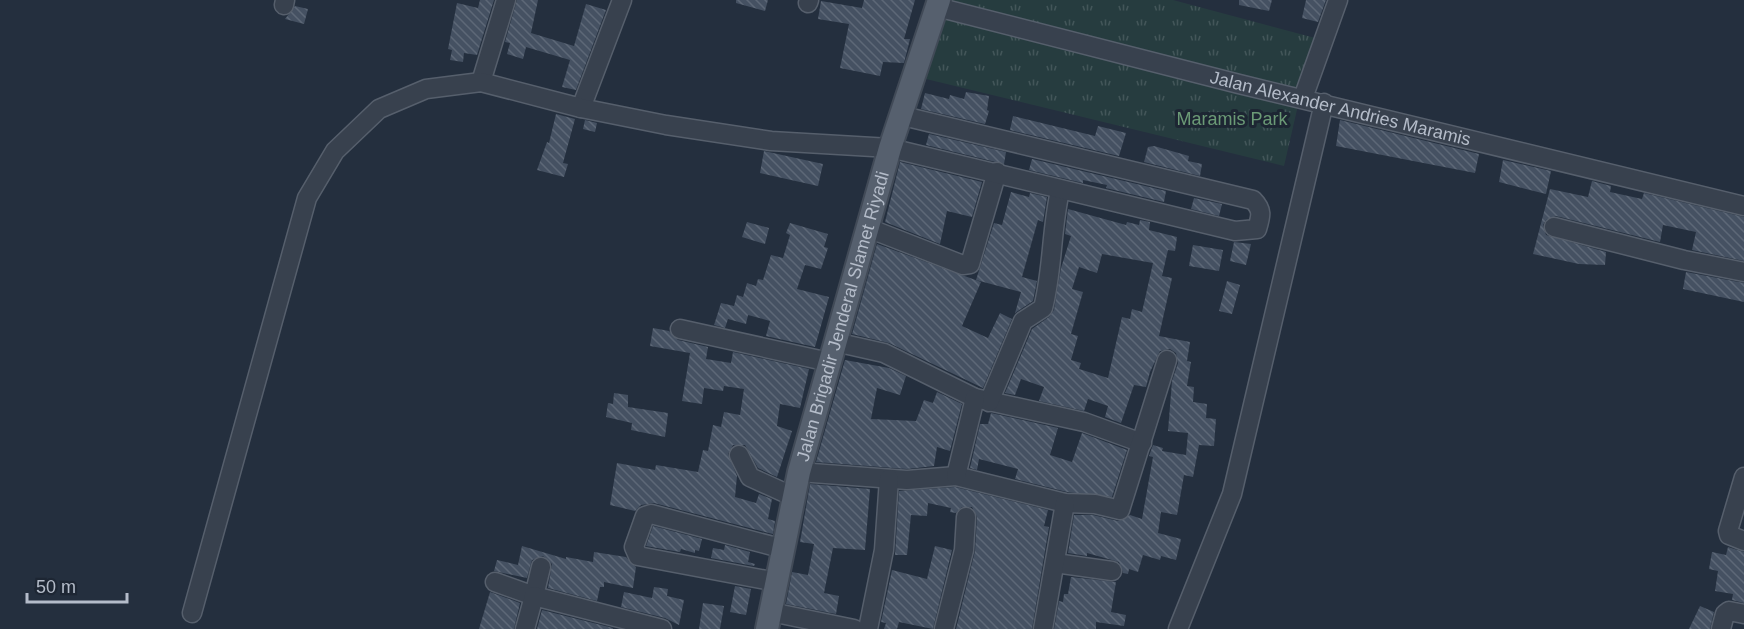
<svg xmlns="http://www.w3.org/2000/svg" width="1744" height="629" viewBox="0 0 1744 629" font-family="Arial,sans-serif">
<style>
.park{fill:url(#park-tufts)}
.building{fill:url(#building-back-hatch);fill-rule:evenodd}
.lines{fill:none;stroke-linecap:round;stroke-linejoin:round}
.minor-casing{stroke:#565f6c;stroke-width:21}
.major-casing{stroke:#414a57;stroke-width:26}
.minor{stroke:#38414e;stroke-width:18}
.major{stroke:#56606e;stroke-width:22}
.labels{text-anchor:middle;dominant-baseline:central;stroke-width:6;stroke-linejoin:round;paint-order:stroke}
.street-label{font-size:18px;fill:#b4bcc9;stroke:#1d2633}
.park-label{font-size:18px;fill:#6b9a76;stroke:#1d2633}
</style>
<defs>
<pattern id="park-tufts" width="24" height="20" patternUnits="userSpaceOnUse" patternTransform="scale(1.5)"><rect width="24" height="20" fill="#263c3f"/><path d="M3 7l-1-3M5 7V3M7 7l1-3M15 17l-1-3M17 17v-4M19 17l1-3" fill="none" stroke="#435659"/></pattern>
<pattern id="building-back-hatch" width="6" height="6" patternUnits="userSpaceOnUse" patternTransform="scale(1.5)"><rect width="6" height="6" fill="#455162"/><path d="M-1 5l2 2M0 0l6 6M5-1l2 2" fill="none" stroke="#5d6877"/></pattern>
</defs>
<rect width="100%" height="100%" fill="#242f3e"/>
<path class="park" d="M941 0H1173L1319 39 1303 93Z
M939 17 1299 101 1284 166 922 78Z"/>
<path class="building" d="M480 0H494L477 55 464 53 463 62 450 60 452 50 448 49 457 3 478 8Z
M517 0H538L531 33 574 46 586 4 606 10 576 90 562 87 570 60 526 47 523 59 507 54 510 43 505 42Z
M736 0H768L765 11 736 3Z
M864 0H915L904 39H910L904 63 883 62 880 76 840 68 849 24 818 19 821 1 862 8Z
M1239 0H1272L1269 11 1239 5Z
M1306 0H1326L1318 22 1302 18Z
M295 6 308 9 304 24 285 19Z
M966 92 989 96 987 110 989 111 985 124 921 109 925 93 949 99 950 95 964 99Z
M556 114 575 119 563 163 568 164 564 177 537 170 547 142 549 143Z
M1013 116 1095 136 1098 126 1126 133 1119 156 1010 130Z
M585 120 597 123 595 132 583 129Z
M1340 120 1479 154 1475 173 1336 146Z
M929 134 1006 152 1004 164 926 145Z
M1154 146 1189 156 1188 161 1202 164 1200 176 1144 162 1148 147Z
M764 151 823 164 818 186 760 173Z
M1032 159 1166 191 1164 202 1106 188 1107 185 1083 180V183L1029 170Z
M1503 160 1551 171 1546 194 1499 182Z
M900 162 982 182 972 217 947 211 940 244 885 222Z
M1592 181 1611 186 1610 192 1642 199 1644 193 1744 217V261L1692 250 1696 232 1663 225 1660 242 1556 216 1546 220 1543 225 1546 235 1606 252 1605 265 1579 264 1533 254 1550 189 1588 197Z
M1011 192 1029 197 1030 193 1047 197 1043 222 1038 220 1022 277 1037 281 1033 301 1015 313 1021 292 976 280 994 223 1002 225Z
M1194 198 1222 204 1219 216 1191 209Z
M1068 209 1126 225 1127 222 1139 225 1140 220 1150 222 1149 230 1177 237 1175 251 1168 250 1162 276 1172 278 1159 336 1190 342 1187 361 1191 362 1187 386 1194 387 1193 402 1207 404 1206 418 1216 419 1214 446 1199 445 1193 477 1184 475 1177 515 1161 512 1158 533 1181 539 1176 560 1161 556 1160 560 1143 555 1138 572 1129 569 1128 574 1123 573 1119 562 1087 553V556L1068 553 1074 515H1093L1118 521 1130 515 1142 519 1153 457 1149 456 1153 445 1163 448 1162 451 1186 455 1188 433 1168 431 1172 381 1178 363 1176 353 1170 349 1160 351 1150 372 1146 387 1134 385 1121 423 1105 417 1108 406 1088 399 1084 411 1039 401 1044 387 1021 379 1015 395 1005 393 1032 329 1049 317 1054 310 1061 268 1071 236 1065 234ZM1102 254 1153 263 1142 312 1132 309 1130 319 1122 317 1108 378 1079 369 1081 363 1071 360 1078 336 1071 334 1083 292 1072 289 1079 267 1097 273Z
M747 222 769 228 765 244 742 237Z
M790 223 828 234 824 247 828 248 821 269 805 265 797 289 829 297 815 347 766 336 770 321 748 315 746 324 728 319 725 328 714 325 721 303 734 306 737 295 743 297 747 283 756 286 758 279 763 280 771 255 783 258 790 235 786 233Z
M1234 242 1251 244 1246 265 1230 261Z
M877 244 981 282 962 326 988 338 1000 313 1012 319 983 388 889 343 852 334Z
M1193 245 1223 250 1219 271 1189 266Z
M1686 272 1744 283V302L1683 289Z
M1227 281 1240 285 1232 314 1219 311Z
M653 328 669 331 678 340 708 347 706 359 731 363 733 352 809 369 800 408 780 404 777 426 792 431 777 477 758 468 745 445H733L728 454 737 476 735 497 756 503 759 494 772 499 768 519 775 521 773 534 654 503 641 505 635 511 610 505 617 463 655 470 656 465 698 472 703 450 708 451 713 425 721 427 724 412 740 415 744 389 724 386 723 391 704 388 702 404 682 401 690 353 650 346Z
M845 360 889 368 906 376 900 395 877 388 871 419 916 421 924 400 933 403 937 392 962 404 950 451 937 447 934 466 907 469 816 462Z
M614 393 628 395V407L668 413 665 437 631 430 632 423 606 417 608 403 613 404Z
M991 413 1058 428 1050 455 1072 462 1082 433 1127 450 1112 497 1067 492 1015 479 1018 469 979 459 977 470 970 468 980 424H988Z
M810 484 870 489 865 550 833 548 824 593 839 596 836 614 786 604 792 572 808 575 814 544 800 542Z
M955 487 1048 510 1044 526 1049 527 1032 629H956L975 551 977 517 972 507H962L956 513 950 512 951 508 928 503 927 516 911 515 907 555H895L899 491Z
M653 526 702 539 699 551 695 550V553L681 549 680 552 646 546Z
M725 545 750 552 748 562 755 564 754 566 711 558 713 548 724 550Z
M522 546 566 559V557L593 562 594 552 626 557 636 567 633 588 604 582V587H600L597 601 548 588 552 564 543 556 532 560 527 578 494 571 497 560 518 565Z
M935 546 952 550 933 629 899 622 897 629H884L886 623 881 622 892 570 927 579Z
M1728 547 1744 552V603L1732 600 1733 594 1715 591 1718 571 1709 569 1712 552 1726 555Z
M1071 577 1116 582 1111 612 1126 615 1124 626 1096 622V629H1054L1059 601 1063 602 1064 594H1068Z
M735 586 751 589 746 615 730 612Z
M654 587 668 589 667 596 684 600 679 625 665 618 621 607 624 592 652 598Z
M490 592 520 603 514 629H479Z
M703 603 724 606 720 629H699Z
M1700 606 1714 612 1710 629H1689Z
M542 610 613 628V629H537Z"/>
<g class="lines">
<defs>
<g id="minor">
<path d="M808 3 809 0"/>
<path d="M284 5 285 0"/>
<path id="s1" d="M937 7 1239 84 1744 206"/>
<path d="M481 82 506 0"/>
<path d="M1303 98 1338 0"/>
<path d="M581 108 622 0"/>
<path d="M1554 227 1684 260 1744 272"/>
<path d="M868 228 963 265 970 264 997 172"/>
<path d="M680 329 829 362"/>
<path d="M835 342 884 353 975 398 1084 422 1142 443"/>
<path d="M989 402 1023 321 1043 308C1053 270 1051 230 1060 191"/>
<path d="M739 455 750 477 794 497"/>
<path d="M799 472 907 480 956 476 1065 503 1095 504 1120 510 1167 360"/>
<path d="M956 476 975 398"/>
<path d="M1744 477 1728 531 1729 535 1744 541"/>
<path d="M1055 563 1112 571"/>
<path d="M495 582 534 596 541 567"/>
<path d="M777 582 638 556 634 547 645 516 651 514 784 549"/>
<path d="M771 612 854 629"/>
<path d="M192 613 307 198 335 151 379 109 426 89 481 82 581 108 666 125 771 141 890 148 1235 231 1257 229C1261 216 1263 210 1253 200L903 116"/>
<path d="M525 629 534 596 662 629"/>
<path d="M868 629 884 550 889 479"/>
<path d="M944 629 964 550 966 517"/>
<path d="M1043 629 1065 503"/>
<path d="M1178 629 1232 494 1324 103"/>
<path d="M1721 629 1725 614 1729 611 1744 614"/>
</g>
<g id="major">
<path id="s2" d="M767 629 799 472 890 148 939 0"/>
</g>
</defs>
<use href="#minor" class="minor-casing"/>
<use href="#major" class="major-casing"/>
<use href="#minor" class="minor"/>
<use href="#major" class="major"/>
</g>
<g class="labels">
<g class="street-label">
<text stroke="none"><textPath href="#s1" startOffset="416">Jalan Alexander Andries Maramis</textPath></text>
<text stroke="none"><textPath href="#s2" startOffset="322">Jalan Brigadir Jenderal Slamet Riyadi</textPath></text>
</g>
<g class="park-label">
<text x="1232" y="119">Maramis Park</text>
</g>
</g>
<path d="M27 593v9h100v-9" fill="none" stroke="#b4bcc9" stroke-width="3"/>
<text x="36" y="593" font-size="18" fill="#b4bcc9" stroke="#1d2633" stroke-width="4.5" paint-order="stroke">50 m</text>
</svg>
